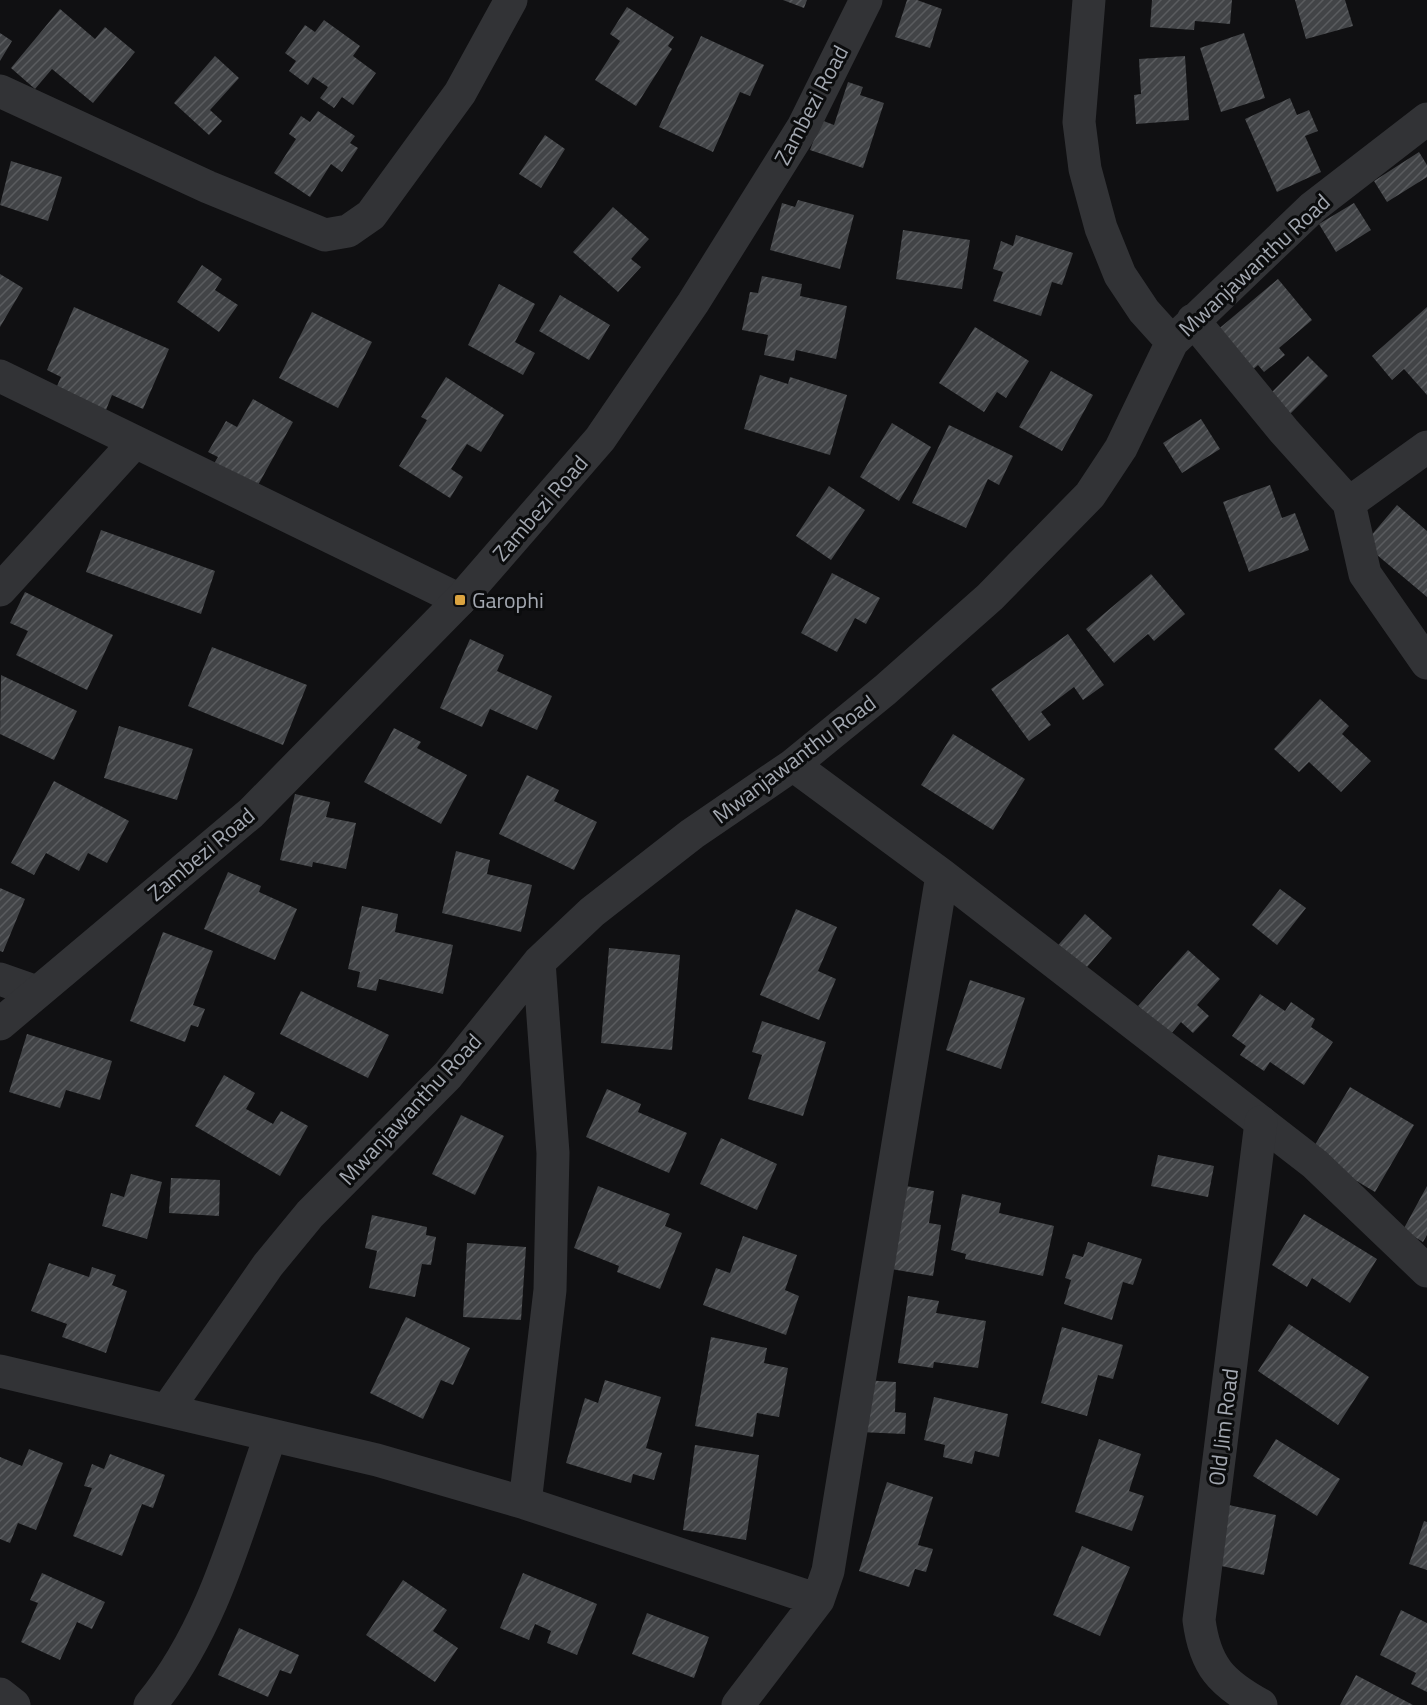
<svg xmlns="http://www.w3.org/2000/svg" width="1427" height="1705" viewBox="0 0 1427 1705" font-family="'Titillium Web',sans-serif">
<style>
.building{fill:url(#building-hatch)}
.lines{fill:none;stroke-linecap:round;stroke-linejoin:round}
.minor{stroke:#323336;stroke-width:33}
.tertiary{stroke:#323336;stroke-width:33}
.poi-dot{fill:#daa340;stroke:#0b0c0d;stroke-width:2}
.labels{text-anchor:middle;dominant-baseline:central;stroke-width:6;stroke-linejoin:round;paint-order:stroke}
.street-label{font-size:22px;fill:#a3a8b1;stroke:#0b0c0d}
.poi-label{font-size:22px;fill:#a3a8b1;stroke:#0b0c0d;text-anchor:start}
</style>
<defs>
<pattern id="building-hatch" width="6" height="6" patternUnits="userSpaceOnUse" patternTransform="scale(1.5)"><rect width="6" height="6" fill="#424447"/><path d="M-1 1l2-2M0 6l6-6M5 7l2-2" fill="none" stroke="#5a5c5f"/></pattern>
</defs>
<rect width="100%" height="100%" fill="#101012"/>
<path class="building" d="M783 0H807L804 8Z
M907 0H917L942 9 930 48 895 37Z
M1152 0H1232L1230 24 1195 21 1194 30 1150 27Z
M1295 0H1345L1353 26 1306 39Z
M627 7 674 37 668 46 672 49 636 106 595 80 620 41 610 34Z
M60 9 95 39 105 27 135 52 93 103 52 69 35 89 11 68Z
M324 20 360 46 353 56 376 73 353 105 342 97 334 108 320 98 328 87 313 77 308 85 289 71 296 61 285 53 305 25 315 32Z
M0 33 12 41 0 61Z
M1244 33 1265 98 1221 112 1200 48Z
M701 36 764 65 750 96 740 92 713 152 659 127Z
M215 56 239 78 210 110 222 121 209 135 174 103Z
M1185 56 1189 120 1136 124 1134 95 1141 94 1139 59Z
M848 82 863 87 860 95 884 103 863 168 810 150 821 120 834 125Z
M1290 98 1297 115 1309 110 1318 131 1305 136 1321 172 1277 192 1245 119Z
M318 111 355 136 350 143 358 148 342 172 331 164 310 197 274 173 296 139 289 134 301 116 310 122Z
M545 135 565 149 541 188 519 174Z
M1419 152 1427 165V177L1387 202 1374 181Z
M11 161 62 177 48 221 0 205Z
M798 200 854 215 840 269 770 250 782 203 795 207Z
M1354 203 1371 230 1336 252 1319 224Z
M613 207 649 239 631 259 641 267 618 292 573 252Z
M903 230 970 240 962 289 896 279Z
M1016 235 1073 253 1062 285 1052 282 1041 316 993 301 1003 272 993 269 1001 241 1013 246Z
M202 265 222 279 215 290 238 305 219 332 177 302Z
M0 274 23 288 0 327Z
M762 276 802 284 800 296 847 306 836 359 796 350 794 361 764 355 768 335 742 330 750 292 758 293Z
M1278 279 1312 320 1279 348 1285 355 1264 372 1258 365 1249 373 1215 332Z
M499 284 535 304 515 342 535 353 523 375 468 345Z
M560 295 610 325 589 360 539 331Z
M74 307 169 349 143 409 112 395 104 415 54 393 61 377 47 370Z
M1427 307V395L1404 369 1392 380 1372 356Z
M312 312 372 342 338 408 279 378Z
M975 327 1029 361 1006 398 997 392 984 412 939 383Z
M1308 356 1328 376 1282 422 1263 401Z
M1051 371 1093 395 1062 451 1019 427Z
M760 375 788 384 790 377 847 395 830 455 744 429Z
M446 377 504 415 481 452 467 444 451 469 463 477 450 498 399 466 427 420 421 417Z
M253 399 293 422 253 494 210 470 218 457 208 452 226 421 237 427Z
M1201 419 1220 449 1182 473 1163 443Z
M892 423 931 447 899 501 860 477Z
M949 425 1013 456 999 485 988 479 966 528 912 503Z
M1270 485 1282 518 1295 513 1309 550 1249 572 1223 502Z
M829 486 865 510 831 560 796 536Z
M1397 505 1427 531V597L1364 544Z
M101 530 215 571 201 614 86 572Z
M832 573 880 598 866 624 855 618 837 652 801 633Z
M1151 574 1185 614 1154 641 1148 634 1114 663 1086 629Z
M25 592 113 635 87 690 16 655 28 631 10 623Z
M1068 634 1104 685 1083 700 1074 687 1041 712 1051 725 1029 741 991 689Z
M470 639 504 655 497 671 552 696 537 730 490 709 482 727 440 708Z
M212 647 307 685 283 745 188 706Z
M1 675 77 711 54 760 0 734Z
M1320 699 1349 726 1342 734 1371 761 1341 792 1309 762 1299 772 1274 749Z
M119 726 193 749 177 800 104 778Z
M394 728 421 742 417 748 467 775 441 824 364 782Z
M953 734 1025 779 993 830 921 785Z
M527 775 559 790 554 801 597 822 574 870 499 834Z
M54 781 129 821 107 863 88 853 79 871 46 853 34 875 11 863Z
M295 794 330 802 326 817 356 823 346 869 313 862 312 867 280 860Z
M456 851 490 860 487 874 532 885 521 932 442 913Z
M228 872 261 886 259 892 297 909 275 960 204 929Z
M0 888 25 899 3 952 0 951Z
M1280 889 1306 908 1277 945 1252 925Z
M362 906 398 914 395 932 453 945 443 994 379 979 376 991 357 987 360 972 348 969Z
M796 909 837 927 818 971 836 979 819 1020 760 995Z
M1085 914 1112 938 1081 974 1054 950Z
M163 932 213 951 193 1005 205 1009 198 1027 191 1025 185 1042 130 1021Z
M609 948 680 955 672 1050 601 1043Z
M1188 950 1220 979 1197 1005 1209 1016 1193 1033 1181 1022 1170 1035 1138 1006Z
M970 980 1025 998 1001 1069 946 1050Z
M301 991 389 1035 368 1078 280 1034Z
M1260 994 1285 1011 1291 1002 1315 1019 1311 1027 1333 1042 1304 1085 1270 1062 1264 1071 1240 1055 1246 1046 1232 1036Z
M762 1021 826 1042 803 1116 748 1099 762 1055 752 1052Z
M27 1034 112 1061 100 1100 66 1090 60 1108 9 1092Z
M224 1075 255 1093 246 1109 273 1124 281 1111 308 1126 280 1176 195 1126Z
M1350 1087 1414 1125 1375 1192 1310 1153Z
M607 1089 641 1104 638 1112 687 1133 669 1173 586 1137Z
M461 1115 504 1136 475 1195 432 1174Z
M721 1138 777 1164 757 1210 700 1184Z
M1158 1155 1214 1166 1208 1197 1151 1186Z
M131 1174 162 1182 147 1239 102 1226 111 1193 124 1197Z
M171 1178 220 1180 219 1216 169 1213Z
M598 1186 670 1214 665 1226 682 1233 660 1289 617 1272 619 1266 574 1248Z
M906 1186 934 1191 929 1223 941 1225 933 1276 885 1268Z
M1427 1186V1235L1423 1242 1403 1230Z
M962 1194 1001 1203 999 1213 1054 1226 1043 1276 965 1259 966 1254 951 1250Z
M1304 1214 1377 1259 1350 1303 1312 1278 1307 1287 1272 1265Z
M372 1215 427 1227 426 1235 436 1237 431 1265 422 1264 415 1297 369 1288 377 1251 365 1248Z
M743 1236 797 1255 785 1290 799 1296 786 1335 703 1305 716 1268 730 1273Z
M1088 1242 1142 1259 1133 1285 1123 1282 1112 1320 1064 1304 1071 1280 1065 1278 1073 1254 1083 1257Z
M467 1243 526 1247 521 1320 463 1317Z
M49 1263 89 1277 92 1267 116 1275 112 1285 127 1291 106 1353 62 1337 67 1324 31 1311Z
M908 1296 939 1301 936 1313 986 1321 978 1368 934 1362 933 1368 898 1363Z
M406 1317 470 1348 453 1385 441 1380 423 1419 370 1393Z
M1289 1324 1369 1377 1338 1425 1258 1371Z
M1062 1327 1123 1345 1113 1379 1098 1375 1087 1416 1041 1403Z
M711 1337 767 1348 764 1363 788 1368 779 1417 757 1413 753 1437 695 1426Z
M605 1380 661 1397 646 1448 662 1453 654 1480 633 1474 631 1483 566 1463 585 1398 598 1403Z
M863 1380 896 1382 895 1412 906 1413 905 1434 860 1432Z
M934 1397 1008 1414 999 1457 975 1451 972 1464 943 1457 945 1445 924 1440Z
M1099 1439 1141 1454 1129 1491 1144 1496 1132 1531 1075 1512Z
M1276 1439 1340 1479 1317 1516 1253 1476Z
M695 1445 759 1455 746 1540 683 1530Z
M29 1449 63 1463 36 1530 18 1523 10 1543 0 1539V1457L22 1466Z
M110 1454 165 1475 153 1508 142 1504 122 1556 73 1536 92 1488 84 1486 92 1464 104 1469Z
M887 1482 933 1497 918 1545 933 1549 926 1572 915 1569 909 1587 859 1571Z
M1224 1504 1276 1515 1264 1575 1212 1564Z
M1424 1521 1427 1522V1570L1409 1564Z
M1082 1546 1130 1567 1100 1636 1053 1615Z
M42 1573 105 1602 92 1629 77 1622 60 1660 21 1642 38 1603 30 1600Z
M523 1573 597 1604 577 1655 547 1643 551 1631 535 1624 529 1640 500 1628Z
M403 1580 447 1610 433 1631 458 1648 435 1682 366 1635Z
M1401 1610 1427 1623V1692L1411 1684 1416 1673 1380 1655Z
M647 1613 709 1637 694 1678 632 1654Z
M239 1628 299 1655 291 1674 280 1670 268 1697 218 1675Z
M1356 1675 1413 1705H1340Z"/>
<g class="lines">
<path class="minor" d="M1089 0 1079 122 1085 169 1101 228 1120 275 1144 311 1172 342
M0 91 208 187 325 235 348 231 371 215 460 93 511 0
M1193 320 1284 431 1349 503 1365 574 1427 663
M0 376 460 600
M1349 503 1427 447
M0 590 135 442
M793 765 942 875 1315 1164 1427 1271
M0 979 37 992
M0 1371 377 1460 525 1503 818 1600
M167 1410 268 1265 310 1214 448 1075 539 962 592 912 692 834 793 765 885 690 990 597 1090 495 1121 448 1172 342 1313 207 1427 119
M525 1503 550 1290 553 1153 539 962
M0 1694 14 1705
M150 1705C213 1629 238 1528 270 1437
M738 1705 818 1600 828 1571 942 875"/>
<path class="tertiary" d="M0 1024 251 813 460 600 600 439 693 303 803 127 866 0
M1261 1122 1199 1620C1205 1666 1221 1683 1261 1705"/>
</g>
<rect class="poi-dot" x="454" y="594" width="12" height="12" rx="3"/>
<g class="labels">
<g class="street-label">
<text transform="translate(811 105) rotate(-62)">Zambezi Road</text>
<text transform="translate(1254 265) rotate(-43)">Mwanjawanthu Road</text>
<text transform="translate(540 508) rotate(-49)">Zambezi Road</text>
<text transform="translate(794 759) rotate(-37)">Mwanjawanthu Road</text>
<text transform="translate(201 854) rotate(-40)">Zambezi Road</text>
<text transform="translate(410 1109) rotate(-47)">Mwanjawanthu Road</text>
<text transform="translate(1223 1427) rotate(-83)">Old Jim Road</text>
</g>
<g class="poi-label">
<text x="472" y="600">Garophi</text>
</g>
</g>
</svg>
